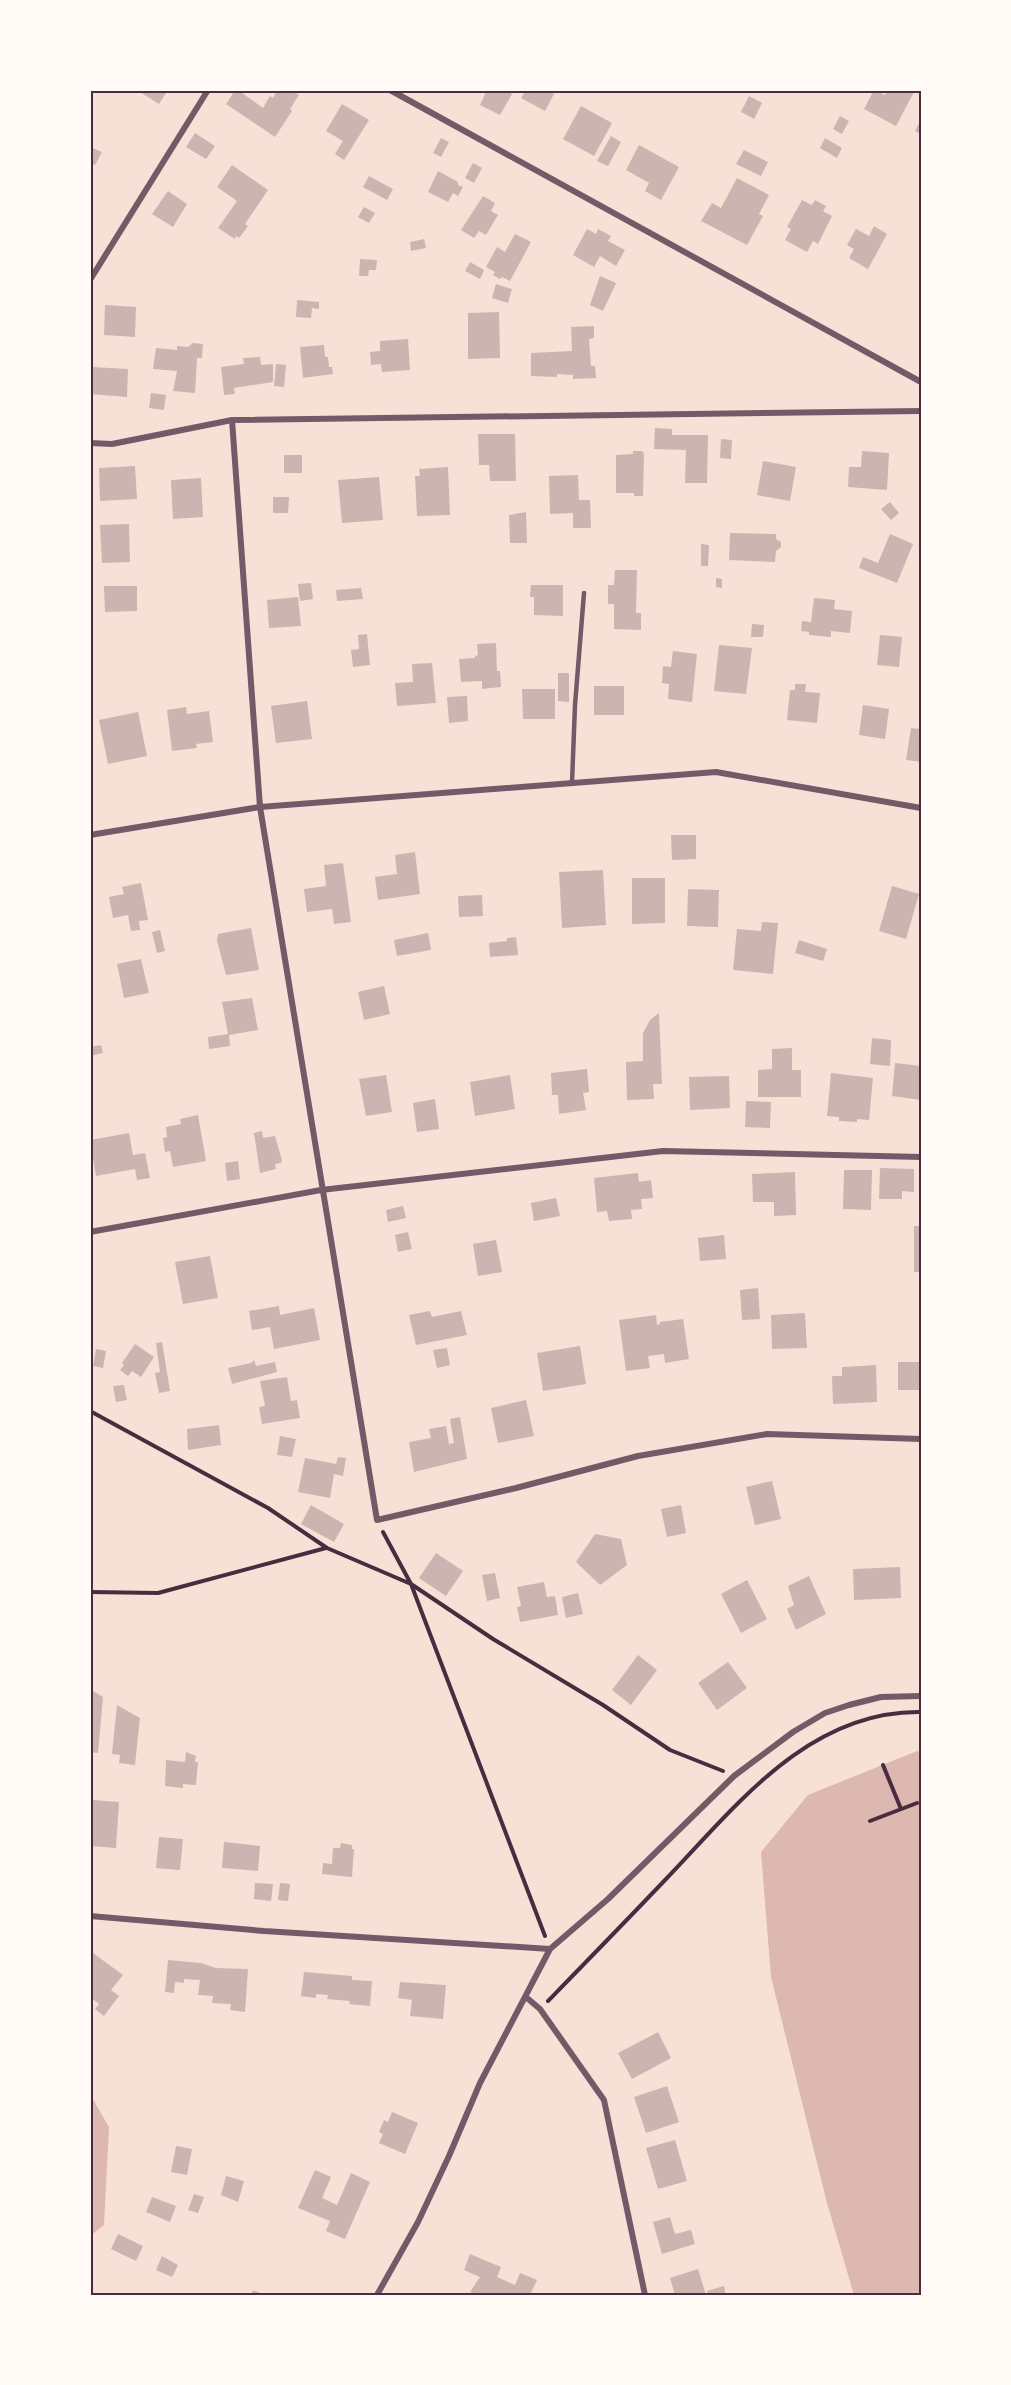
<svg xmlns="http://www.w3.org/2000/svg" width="1011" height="2385" viewBox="0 0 1011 2385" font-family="'Varela Round',sans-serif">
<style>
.water{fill:#dcb8b0}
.building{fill:#ccb4b1}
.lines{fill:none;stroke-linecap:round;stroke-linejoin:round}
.path{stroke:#4a2c40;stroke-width:4}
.service{stroke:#755966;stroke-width:4.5}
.minor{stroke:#755966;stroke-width:6}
.neatline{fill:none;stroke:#4a2c40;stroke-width:2}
</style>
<rect width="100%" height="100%" fill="#f7e1d7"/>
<path class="water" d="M917 1751 921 1752V2295H854L827 2203 771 1977 761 1852 808 1795Z
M90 2094 109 2127 104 2225 90 2236Z"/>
<path class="building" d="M137 90H168L159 104Z
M235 90H238L263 108 270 96 273 98 277 90H292L299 95 290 109 292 111 275 137 226 104Z
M487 90H504L512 94 500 115 480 105Z
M526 90H546L554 94 545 111 521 98Z
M874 90 885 95 888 90H915L896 126 864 109Z
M749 96 762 103 754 119 741 112Z
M342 104 369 120 344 160 335 154 343 141 326 131Z
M581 106 612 123 594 156 563 139Z
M840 116 849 121 842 134 833 129Z
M921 120V134L915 131Z
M195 133 215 146 206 159 186 147Z
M611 136 621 142 608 166 597 161Z
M441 138 449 142 441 157 433 153Z
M825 138 842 148 837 158 820 148Z
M639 145 679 167 661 200 645 191 649 183 626 170Z
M90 147 102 152 95 165 90 163Z
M744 150 768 162 761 176 736 164Z
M473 163 482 168 474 183 465 178Z
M232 165 268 190 245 224 248 226 239 238 236 236 235 239 218 228 237 201 217 187Z
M438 171 458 182V185L463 187 458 196 453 193 448 202 428 192Z
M369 176 393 189 387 200 363 187Z
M737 178 769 195 759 214 763 216 747 245 701 221 712 203 721 208Z
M168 191 187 204 173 227 152 214Z
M483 196 495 203 491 211 498 215 486 235 479 231 474 238 461 230Z
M802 200 812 205 815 200 826 206 823 211 832 216 818 244 813 241 807 252 785 240 791 229 787 227Z
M364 207 375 213 369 223 358 217Z
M874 226 887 234 868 269 849 258 854 249 847 245 856 229 869 236Z
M587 229 596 234 598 229 611 236 608 241 625 250 616 266 600 256 594 267 573 255Z
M515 234 531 242 510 281 502 277 500 279 493 275 495 272 486 267 497 247 505 252Z
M424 239 426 248 411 251 410 242Z
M360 259 377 260 376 270H369L368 276H359Z
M470 262 484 270 480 279 465 271Z
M600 276 616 283 603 311 590 305Z
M496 284 512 289 508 303 492 298Z
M297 300 319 302V309L312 308 311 318 296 317Z
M105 305 136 307 135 337 104 335Z
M499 312 500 358 468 359V313Z
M594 326V338L589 339 591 366H595L596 378 573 379V375L557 374V377L531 376V353L572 351 571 327Z
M408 339 410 370 382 372 381 364 371 365 370 352 380 351V341Z
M193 343 203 344 202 358H197L195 393 173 391 177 371 153 369 156 348 177 350V346L188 347Z
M324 345 325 357H328L329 367H332L333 374 303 378 300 347Z
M260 357 261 365 273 364V382L234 388 235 394 224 395 221 367 244 364 243 358Z
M276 364 286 365 284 387 274 386Z
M92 367 128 369 127 397 90 394Z
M151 393 166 395 164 410 149 408Z
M655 428 672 429V435H708L707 483H685L686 450 654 449Z
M478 434H515L516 481H490L489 465H479Z
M721 439 732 440 731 459 720 458Z
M633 451H642L644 454 643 496H634V493H616V455L633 454Z
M862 451 889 453 887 490 848 487 849 467H861Z
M284 455H302V473H284Z
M763 461 796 467 790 501 757 495Z
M135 466 137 499 100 501 99 468Z
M448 467 450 515 417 516 415 476H420L419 469Z
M578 475 579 500H590L591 528H573V513L550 514 549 476Z
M379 477 383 520 342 523 338 480Z
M201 478 203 517 173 519 171 480Z
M273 497H289L288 513H273Z
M890 502 899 513 891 520 881 509Z
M526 512 527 543H510L509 515Z
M129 524 130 562 102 563 100 525Z
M730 533 776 534V539L781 542V547L776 551 775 562 729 560Z
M890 534 913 544 897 583 859 568 863 557 878 563Z
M701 544 709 545 708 566H701Z
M615 570H637L636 613H641V630L614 629V604H608V585H614Z
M716 578 722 579V588L716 587Z
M311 583 313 599 300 601 298 584Z
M531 585H563V616L534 615V597H530Z
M104 586H137V611L105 612Z
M361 588 363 599 337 601 336 590Z
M298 597 301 626 269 628 267 600Z
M814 598 835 600 834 609 852 611 850 633 831 631V637L809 635V632L801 631 802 621 811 622Z
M752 624 764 625 763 637H751Z
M367 634 370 665 353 667 351 650 359 649 358 635Z
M880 635 902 637 899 667 877 665Z
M496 643 497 671H500L501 687 482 689V681L461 682 459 659 475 658V656L478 655 477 644Z
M719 645 752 648 746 694 714 691Z
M673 651 697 654 692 702 668 699 669 684 662 683 663 666 671 667Z
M432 663 436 703 397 706 395 683 413 682 412 664Z
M558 673H569V702L558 701Z
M795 684H806L805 692 820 693 817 723 787 720 790 690H795Z
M594 686H624V715H594Z
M522 689H555V719H523Z
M467 696 468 721 449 723 447 697Z
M307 701 312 739 276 743 271 706Z
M863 705 889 709 885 739 859 735Z
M186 707 187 714 209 711 213 742 196 744 197 748 172 751 167 710Z
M138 712 147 756 108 764 99 720Z
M911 728 921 729V762L906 760Z
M671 835H696V859L672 860Z
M415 852 420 894 378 900 375 877 397 874 395 855Z
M343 863 351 922 334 924 332 909 307 912 304 889 326 886 324 865Z
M603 870 606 925 562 928 559 872Z
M632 878H665V923L632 924Z
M141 883 148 920 139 921 140 930 131 931 128 915 113 918 109 897 124 894 122 887Z
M892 886 919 894 906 939 879 931Z
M688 889 719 890 718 927 687 926Z
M482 895 483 916 459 917 458 896Z
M762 922 778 923 773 974 733 970 737 929 761 931Z
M251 928 259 970 226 975 217 941 218 934Z
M160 930 165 951 157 953 152 932Z
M428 933 431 950 397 956 394 940Z
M516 937 518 955 490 957 489 943 507 941V938Z
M799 940 827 949 823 961 795 953Z
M141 959 149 993 124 998 117 964Z
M384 986 390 1014 364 1020 358 992Z
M252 998 258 1030 229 1035 230 1046 209 1049 208 1037 228 1034 222 1002Z
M659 1013 662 1084H653L654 1099 627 1100 626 1062 643 1061V1033L650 1020Z
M872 1038 891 1040 890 1066 870 1064Z
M101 1045 103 1053 90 1056V1047Z
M792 1048V1070H801V1097H758V1070L772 1069V1049Z
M895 1063 921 1066V1100L892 1096Z
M587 1069 589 1092 583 1093 586 1110 559 1114 558 1095H552L551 1073Z
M831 1073 873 1078 869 1120 857 1119V1122L839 1121V1117L827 1116Z
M386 1075 392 1112 366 1116 359 1079Z
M510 1075 515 1109 475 1116 470 1082Z
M729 1076 730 1108 690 1110 689 1077Z
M435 1099 439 1129 417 1132 413 1103Z
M746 1101 771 1102 770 1128 745 1127Z
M198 1115 206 1161 173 1167 170 1151 165 1152 163 1138 167 1137 166 1127 181 1124 180 1119Z
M262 1131 263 1138 275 1136 282 1160 281 1163 275 1164 276 1169 260 1173 254 1133Z
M129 1133 133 1155 145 1153 150 1178 137 1180 135 1169 96 1176 90 1140Z
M238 1161 240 1179 227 1181 225 1163Z
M880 1168 914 1169V1192L902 1191V1199H879Z
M844 1170H872L871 1210 843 1209Z
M795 1172 796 1215 774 1216V1202H753L752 1174Z
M638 1173 639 1182 651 1180 653 1198 641 1199 642 1209 631 1210 632 1219 609 1221 607 1211 597 1212 594 1178Z
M556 1198 560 1216 534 1221 531 1203Z
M403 1206 406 1218 388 1222 386 1210Z
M914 1226H921V1272H914Z
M408 1232 412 1249 398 1252 395 1235Z
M724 1235 726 1259 700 1261 698 1238Z
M496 1240 502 1272 478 1276 473 1244Z
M210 1256 218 1298 183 1304 175 1262Z
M758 1288 760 1319 742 1320 740 1290Z
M279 1306 280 1315 314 1308 320 1340 274 1349 270 1327 252 1330 249 1311Z
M430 1311 432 1317 461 1311 467 1335 416 1345 409 1315Z
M805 1313 807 1348 772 1349 771 1315Z
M656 1315 657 1325 660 1324V1322L683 1319 689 1359 665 1363 664 1354 648 1356 650 1368 626 1371 619 1320Z
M162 1342 170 1391 159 1393 155 1373 160 1372 156 1343Z
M135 1344 154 1357 141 1377 132 1371 128 1376 120 1370 124 1365 122 1363Z
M580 1346 586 1384 543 1391 537 1353Z
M447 1348 450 1365 437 1368 433 1350Z
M96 1349 106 1351 103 1368 93 1366Z
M254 1360 256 1366 275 1362 277 1372 232 1384 228 1368 251 1363Z
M898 1362H921V1390H898Z
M876 1365 877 1402 833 1404 832 1376H842V1367Z
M287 1377 291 1401 297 1400 300 1418 262 1424 259 1407 265 1406 260 1381Z
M124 1385 127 1400 116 1402 113 1386Z
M526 1400 534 1436 498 1443 491 1408Z
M460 1417 467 1459 414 1472 409 1442 431 1438 429 1429 446 1426 449 1444 454 1443 450 1419Z
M219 1425 221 1445 188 1450 187 1429Z
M280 1436 296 1439 292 1457 277 1455Z
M338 1457 346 1458 343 1476 334 1474 330 1498 298 1492 305 1458 336 1464Z
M772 1481 781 1519 755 1525 746 1487Z
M311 1505 344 1524 334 1542 301 1524Z
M681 1505 686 1533 667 1537 661 1509Z
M595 1534 621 1539 627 1565 600 1585 576 1562Z
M436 1553 463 1571 446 1596 419 1578Z
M900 1567 901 1598 854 1600 853 1569Z
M495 1573 500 1598 487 1601 482 1575Z
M809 1576 826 1614 796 1630 787 1609 794 1605 788 1586Z
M747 1580 767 1619 741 1633 721 1594Z
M544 1582 547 1597 555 1596 558 1615 520 1622 517 1607 521 1606 517 1587Z
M578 1593 583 1614 566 1618 562 1597Z
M638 1655 657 1670 631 1705 612 1690Z
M728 1662 747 1688 717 1710 698 1683Z
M90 1689 103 1697 98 1753 90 1752Z
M117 1705 140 1718 135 1765 119 1763 120 1755 112 1754Z
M186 1752 196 1756 195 1762H198L196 1785 183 1784V1788L165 1786 166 1760 185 1762Z
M93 1800 119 1802 116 1848 90 1846Z
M159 1837 183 1839 180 1870 156 1868Z
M224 1842 260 1846 258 1871 222 1868Z
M341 1843 352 1845V1849H354L352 1877 322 1874 323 1863 332 1864 333 1848H340Z
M255 1883 273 1884 271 1901 254 1899Z
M280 1883 290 1884 288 1901 278 1900Z
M93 1953 123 1975 111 1990 119 1996 104 2016 95 2009 99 2004 90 1997V1956Z
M168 1960 201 1963 216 1968 248 1969 245 2012 230 2010 231 2004 212 2003 213 1996 198 1995 200 1980 184 1979V1983L175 1982 174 1993 165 1992Z
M304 1972 352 1976V1980L372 1981 370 2006 349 2004 350 2001 327 1999 328 1995 316 1994V1998L301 1996Z
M400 1982 446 1985 443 2019 410 2016 412 2000 398 1998Z
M658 2032 671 2058 632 2079 618 2053Z
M667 2086 679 2122 646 2133 634 2097Z
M392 2112 418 2123 405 2154 379 2143 383 2134 379 2132 384 2120 388 2122Z
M675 2140 687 2181 658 2189 646 2148Z
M176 2146 192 2149 187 2175 171 2172Z
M315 2170 331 2177 322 2198 337 2205 351 2173 370 2182 345 2239 326 2231 330 2221 298 2208Z
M226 2176 244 2181 238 2202 221 2195Z
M194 2194 204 2197 198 2213 188 2210Z
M152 2197 176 2206 170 2222 146 2212Z
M670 2217 675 2234 691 2230 695 2244 662 2254 653 2222Z
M118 2234 143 2246 136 2261 111 2249Z
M470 2254 501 2267 497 2277 515 2285 520 2273 537 2280 530 2295H479L470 2292 480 2277 464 2270Z
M162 2256 178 2265 172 2277 156 2270Z
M698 2269 706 2295H675L670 2278Z
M724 2286 726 2295H708L707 2291Z
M253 2290 266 2295H251Z"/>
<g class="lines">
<path class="path" d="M90 1411 268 1508 327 1548 411 1584 493 1639 603 1705 670 1750 723 1771
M383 1532 411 1584 545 1936
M90 1592 158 1593 326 1548
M883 1765 901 1809
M870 1821 917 1803
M548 2001C587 1961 627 1920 666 1879 736 1806 809 1710 921 1712"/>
<path class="service" d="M572 783 575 705 584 593"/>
<path class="minor" d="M390 90 921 382
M90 280 208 90
M232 420 260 807 377 1520 516 1488 638 1456 767 1434 921 1439
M90 443 112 444 232 420 921 411
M90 835 260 807 716 772 921 808
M90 1232 321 1190 663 1151 921 1157
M90 1916 264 1931 550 1949
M527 1998 540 2009 604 2100 645 2295
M377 2295 418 2222 449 2156 480 2083 550 1949 608 1899 734 1776 793 1732 825 1713 849 1705 881 1697 921 1696"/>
</g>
<rect width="1011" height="2385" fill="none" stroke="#fffaf5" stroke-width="183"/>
<rect x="92" y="92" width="828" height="2202" class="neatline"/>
</svg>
